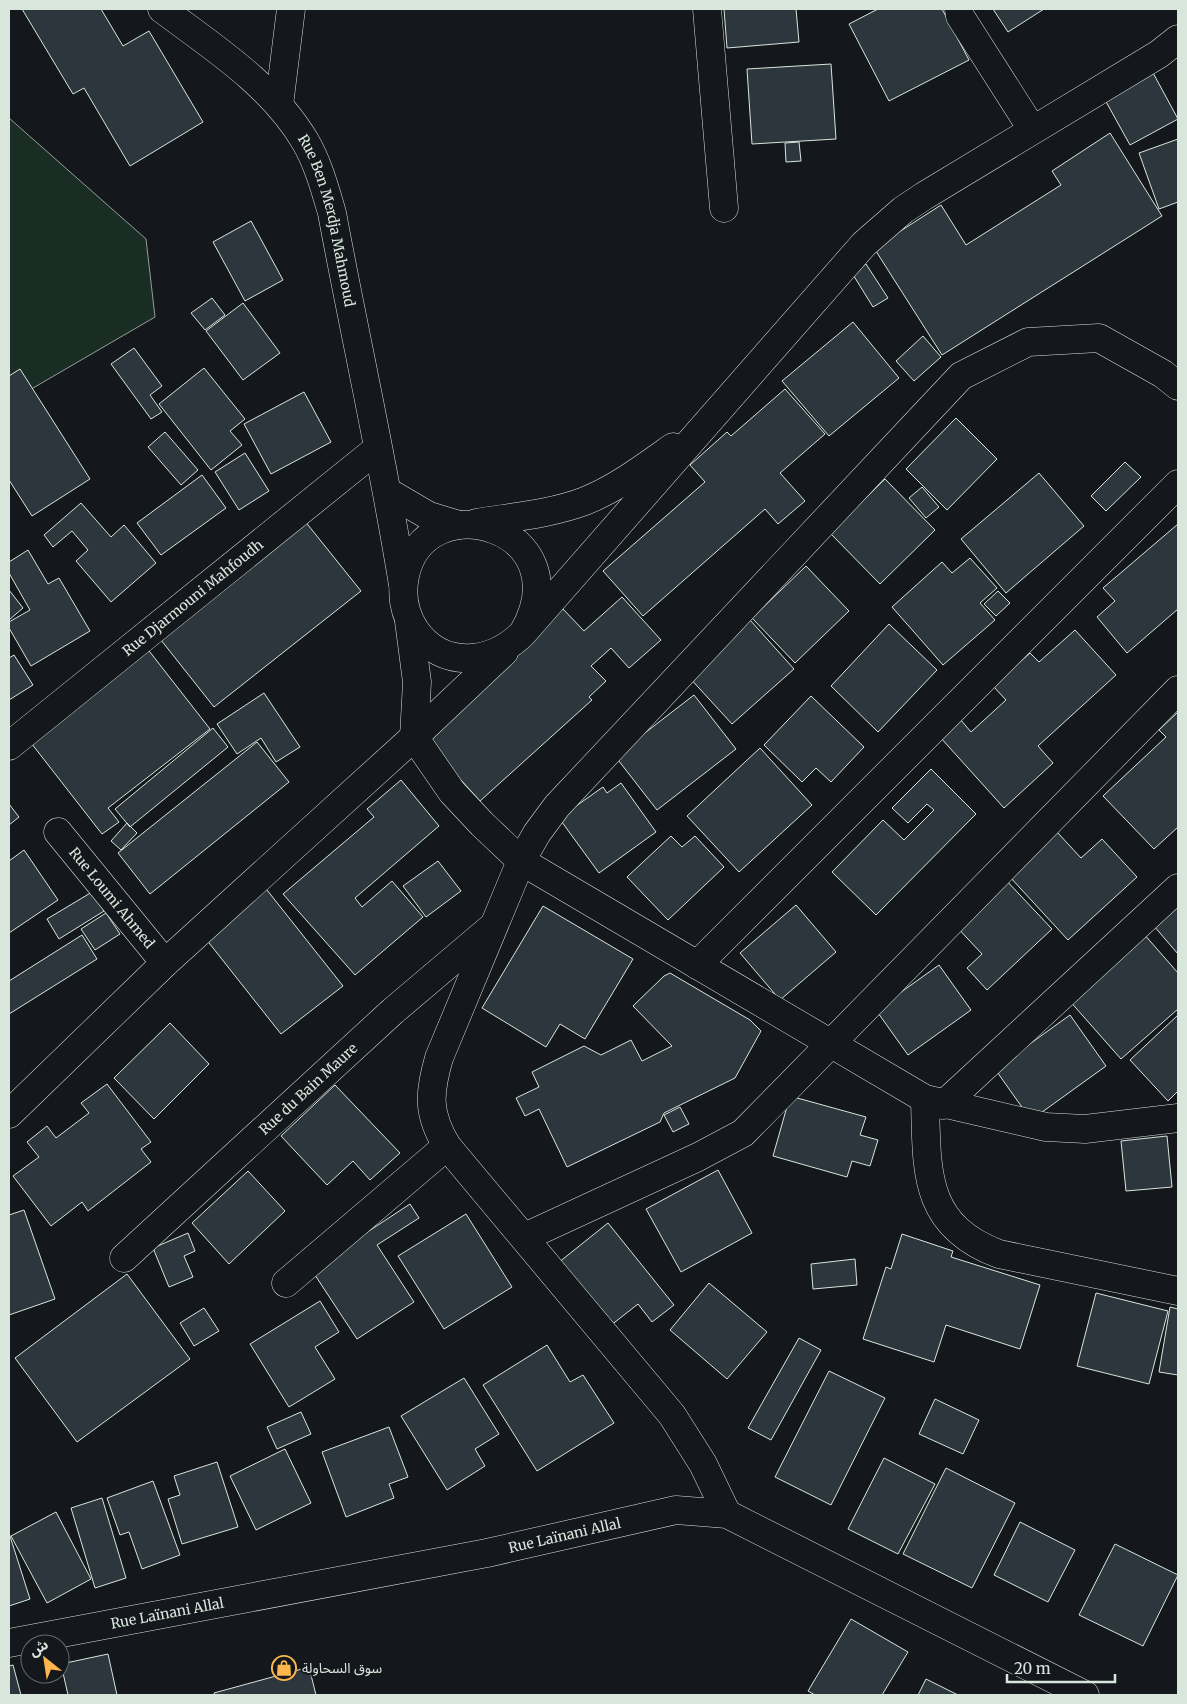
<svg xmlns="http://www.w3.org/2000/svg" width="1187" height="1704" viewBox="0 0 1187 1704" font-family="Merriweather,'Noto Sans Arabic',serif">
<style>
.green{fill:#1a2d24;stroke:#939e99}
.building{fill:#2c363c;stroke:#d8e6dc}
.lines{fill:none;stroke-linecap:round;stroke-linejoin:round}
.minor-casing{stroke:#d8e6dc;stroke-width:29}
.major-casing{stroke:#d8e6dc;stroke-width:29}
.minor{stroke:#14181c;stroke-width:28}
.major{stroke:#14181c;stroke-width:28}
.labels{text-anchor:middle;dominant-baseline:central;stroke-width:4;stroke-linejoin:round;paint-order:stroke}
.street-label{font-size:14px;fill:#d8e6dc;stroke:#14181c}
.poi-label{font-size:14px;fill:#d8e6dc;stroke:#14181c;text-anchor:start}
</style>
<rect width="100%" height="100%" fill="#14181c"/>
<path class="green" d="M9 118 146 239 155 317 9 402Z"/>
<path class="building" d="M22 9H101L123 46 149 31 203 122 130 166 84 88 73 94Z
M724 9H796L799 42 727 48Z
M878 9H942L969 60 889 101 849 24Z
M993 9H1044L1008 32Z
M831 64 836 139 752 144 747 69Z
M1152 71 1178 119 1130 145 1104 98Z
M1110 133 1162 216 942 355 874 248 941 205 966 245 1061 185 1052 171Z
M1178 139V202L1159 209 1139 153Z
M799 142 801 161 786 162 785 143Z
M251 221 283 280 245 301 213 242Z
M866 264 888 298 873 307 852 273Z
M212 298 225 315 205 330 191 313Z
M243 303 280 353 243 380 206 331Z
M853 322 899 378 829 436 782 381Z
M923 336 941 357 914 381 896 361Z
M134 348 162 386 150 395 162 412 151 419 111 364Z
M204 368 245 419 230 431 242 445 211 470 159 404Z
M20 369 90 479 32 516 9 480V376Z
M785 389 825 434 780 473 805 501 778 524 765 509 643 616 603 571 705 482 690 465 727 432 731 436Z
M304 392 331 442 271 474 244 424Z
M956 418 997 459 947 510 906 469Z
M165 432 198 470 181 485 148 447Z
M245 453 269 491 239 510 215 472Z
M1125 462 1141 477 1106 511 1091 496Z
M1039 473 1084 526 1006 593 961 539Z
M202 475 226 508 161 555 137 523Z
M885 479 935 530 880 584 830 533Z
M922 487 939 507 926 518 909 498Z
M81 503 111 537 124 525 156 563 111 602 76 561 88 550 72 531 53 547 44 535Z
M304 520 361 591 214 707 157 635Z
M1178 524V609L1127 653 1097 617 1115 601 1103 588Z
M28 550 48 584 59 578 90 631 31 666 9 628V622L30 610 9 573V562Z
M970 558 997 588 980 603 995 620 943 665 892 607 942 562 952 573Z
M806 566 849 611 795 663 752 618Z
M9 590 23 608 9 620Z
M998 591 1010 603 996 616 984 604Z
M622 597 661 640 629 668 611 648 591 666 606 681 589 697 592 700 480 801 422 737 563 609 584 631Z
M750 620 794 669 732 724 688 676Z
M889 624 937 670 878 732 831 686Z
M1075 630 1116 675 1038 746 1053 763 1004 808 940 737 960 719 971 732 1006 700 993 686 1030 653 1039 662Z
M146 647 210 729 108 808 119 822 102 834 28 739Z
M14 655 33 685 9 700V658Z
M264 693 300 747 276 762 261 738 237 754 217 724Z
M694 695 736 749 657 810 615 756Z
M811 696 864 747 831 782 816 768 802 782 764 745Z
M1178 712V827L1154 849 1103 796 1166 737 1159 730Z
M213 728 228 747 130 827 115 809Z
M257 742 289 782 150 894 118 853Z
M760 748 812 805 739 872 687 816Z
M931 769 976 814 876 915 832 872 883 820 904 840 934 810 927 804 908 823 892 808Z
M401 780 439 826 355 898 362 907 392 881 423 917 355 975 283 894 374 817 367 809Z
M621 783 656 832 599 873 559 818 603 787 607 793Z
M9 804 19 817 9 825Z
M127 823 137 833 121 850 111 841Z
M1057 832 1081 858 1102 839 1137 877 1068 940 1009 876Z
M671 836 682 847 695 836 724 867 668 920 627 877Z
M24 850 58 900 9 933V861Z
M438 861 461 891 426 917 403 886Z
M1003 877 1052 929 987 990 967 968 982 954 953 923Z
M263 885 343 986 281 1034 202 934Z
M92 892 104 911 59 939 47 919Z
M1178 904V954L1154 926Z
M796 905 836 952 780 1000 740 953Z
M543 906 633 959 585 1039 560 1024 546 1047 482 1008Z
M106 913 120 934 95 950 81 929Z
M1143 933 1178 973V1009L1121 1059 1068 999Z
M82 935 97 959 9 1014V981Z
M939 965 971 1010 908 1055 876 1010Z
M670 973 750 1020 761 1031 735 1078 664 1113 660 1122 567 1167 539 1109 525 1116 516 1098 539 1087 532 1072 584 1046 601 1055 631 1040 642 1061 672 1046 633 1006 664 976Z
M1070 1015 1106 1066 1031 1120 995 1069Z
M1178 1015V1091L1168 1101 1130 1060Z
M170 1023 209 1064 154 1119 114 1078Z
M107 1084 151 1142 141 1149 151 1162 88 1211 82 1202 51 1226 13 1176 39 1157 27 1142 47 1126 56 1138 89 1113 81 1103Z
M335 1085 400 1153 370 1180 353 1161 327 1185 281 1136Z
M790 1096 866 1117 860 1135 878 1140 870 1166 852 1161 847 1177 773 1156Z
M680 1107 689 1124 673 1132 664 1115Z
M1167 1136 1172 1187 1126 1191 1121 1141Z
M718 1170 752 1233 681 1272 646 1209Z
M248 1171 285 1211 229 1264 192 1223Z
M410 1204 419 1218 377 1245 414 1302 357 1339 311 1269Z
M24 1210 55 1299 9 1315V1215Z
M466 1214 512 1287 444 1329 398 1256Z
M608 1223 674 1305 652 1322 638 1304 610 1326 558 1263Z
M188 1233 195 1251 184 1256 193 1277 169 1287 153 1248Z
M902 1234 953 1251 951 1257 1040 1285 1020 1349 946 1325 934 1362 863 1339 886 1267 891 1269Z
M855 1259 857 1285 813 1289 811 1264Z
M127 1274 190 1359 77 1442 15 1358Z
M709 1283 767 1332 727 1379 670 1330Z
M1096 1293 1168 1311 1149 1384 1077 1366Z
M320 1301 339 1332 315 1347 335 1379 289 1407 250 1344Z
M1170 1307 1178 1309V1375L1159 1372Z
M204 1308 219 1331 194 1346 180 1323Z
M799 1338 821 1350 771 1440 748 1428Z
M547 1345 570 1382 583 1375 614 1423 537 1471 483 1385Z
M829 1371 885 1398 831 1505 775 1477Z
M464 1378 499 1434 475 1449 485 1466 447 1490 401 1416Z
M935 1399 979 1420 963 1454 919 1434Z
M301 1412 311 1434 277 1449 267 1427Z
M389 1427 408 1477 389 1484 394 1498 346 1517 322 1452Z
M285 1449 311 1503 256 1530 230 1476Z
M884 1458 935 1484 898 1554 848 1529Z
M217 1462 238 1527 182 1544 168 1499 180 1495 174 1476Z
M946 1468 1015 1503 972 1588 903 1554Z
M153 1481 180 1555 142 1569 129 1532 120 1535 107 1498Z
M102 1498 126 1578 95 1588 71 1508Z
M56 1512 91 1579 47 1603 11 1536Z
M1020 1522 1075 1550 1048 1602 994 1575Z
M9 1533 30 1599 9 1606Z
M1115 1544 1178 1575 1143 1646 1079 1615Z
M851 1619 908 1652 882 1695H815L808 1691Z
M108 1654 117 1695H68L61 1664Z
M13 1665 21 1695H9V1666Z
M309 1667 316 1695H215L214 1693Z
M926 1679 958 1695H918Z"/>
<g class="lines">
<defs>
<g id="minor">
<path id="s1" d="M162 9C214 48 271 84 305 141 318 163 325 189 332 213 355 337 383 460 403 585"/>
<path d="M707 9 724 208"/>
<path d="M959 9 960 16 1032 129"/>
<path d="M279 105 291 9"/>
<path d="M388 492 429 516 459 525"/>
<path d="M414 737 452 792 482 824 521 861 925 1099 1046 1127 1085 1129 1178 1118"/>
<path id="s2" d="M9 746 377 449"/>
<path id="s3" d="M58 832 165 963"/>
<path d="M697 965 1178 484"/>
<path d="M925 1099C927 1170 922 1225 999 1254L1178 1291"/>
<path d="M943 1105 1178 888"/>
<path d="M525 1237 698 1157 743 1133 1178 690"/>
<path id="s4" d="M124 1258 393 1011 491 928"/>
<path d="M286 1283 447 1146"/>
<path d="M727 1514 703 1464 672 1415 447 1146C427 1113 429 1093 439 1058L521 861 537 833 557 806 961 376 1028 342 1099 338 1163 374 1178 386"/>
</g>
<g id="major">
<path d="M476 523C512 517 551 514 585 501 617 488 645 467 673 447"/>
<path d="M409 621 417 682 414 737"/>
<path d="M523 633C584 527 424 482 405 576 401 595 404 613 415 630 443 670 492 664 523 633L864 244 903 210 924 196 1159 54 1178 39"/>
<path d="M9 1114 165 963 414 737 504 652"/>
<path id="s5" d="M9 1643 487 1553 676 1510 727 1514 1085 1695"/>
</g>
</defs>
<use href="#minor" class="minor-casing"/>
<use href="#major" class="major-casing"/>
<use href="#minor" class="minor"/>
<use href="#major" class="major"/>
</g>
<defs>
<symbol id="shop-ring" viewBox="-11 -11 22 22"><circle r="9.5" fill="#14181c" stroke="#ffb74d" stroke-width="1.5"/><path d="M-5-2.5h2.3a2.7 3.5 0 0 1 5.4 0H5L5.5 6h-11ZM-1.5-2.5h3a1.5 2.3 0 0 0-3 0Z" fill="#ffb74d"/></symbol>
</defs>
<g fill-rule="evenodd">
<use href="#shop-ring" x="270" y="1654" width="28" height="28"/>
</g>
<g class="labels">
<g class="street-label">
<text stroke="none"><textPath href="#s1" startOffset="279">Rue Ben Merdja Mahmoud</textPath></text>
<text stroke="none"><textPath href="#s2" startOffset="236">Rue Djarmouni Mahfoudh</textPath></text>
<text stroke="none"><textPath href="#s3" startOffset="85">Rue Loumi Ahmed</textPath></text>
<text stroke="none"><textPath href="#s4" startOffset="250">Rue du Bain Maure</textPath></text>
<text stroke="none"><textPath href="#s5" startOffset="566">Rue Laïnani Allal</textPath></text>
<text stroke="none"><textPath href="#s5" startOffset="161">Rue Laïnani Allal</textPath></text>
</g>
<g class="poi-label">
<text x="302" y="1668">سوق السحاولة</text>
</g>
</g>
<rect width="1187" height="1704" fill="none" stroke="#d8e6dc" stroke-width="20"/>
<g transform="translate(45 1659) rotate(330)"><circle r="24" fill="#14181c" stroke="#626a69"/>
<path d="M0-4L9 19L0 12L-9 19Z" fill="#ffb74d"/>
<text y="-8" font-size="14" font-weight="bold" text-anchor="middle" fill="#d8e6dc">ش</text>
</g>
<path d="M1007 1674v8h108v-8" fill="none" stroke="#d8e6dc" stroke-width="2.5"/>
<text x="1014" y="1674" font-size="15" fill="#d8e6dc" stroke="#14181c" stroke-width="4" paint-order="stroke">20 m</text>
</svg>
